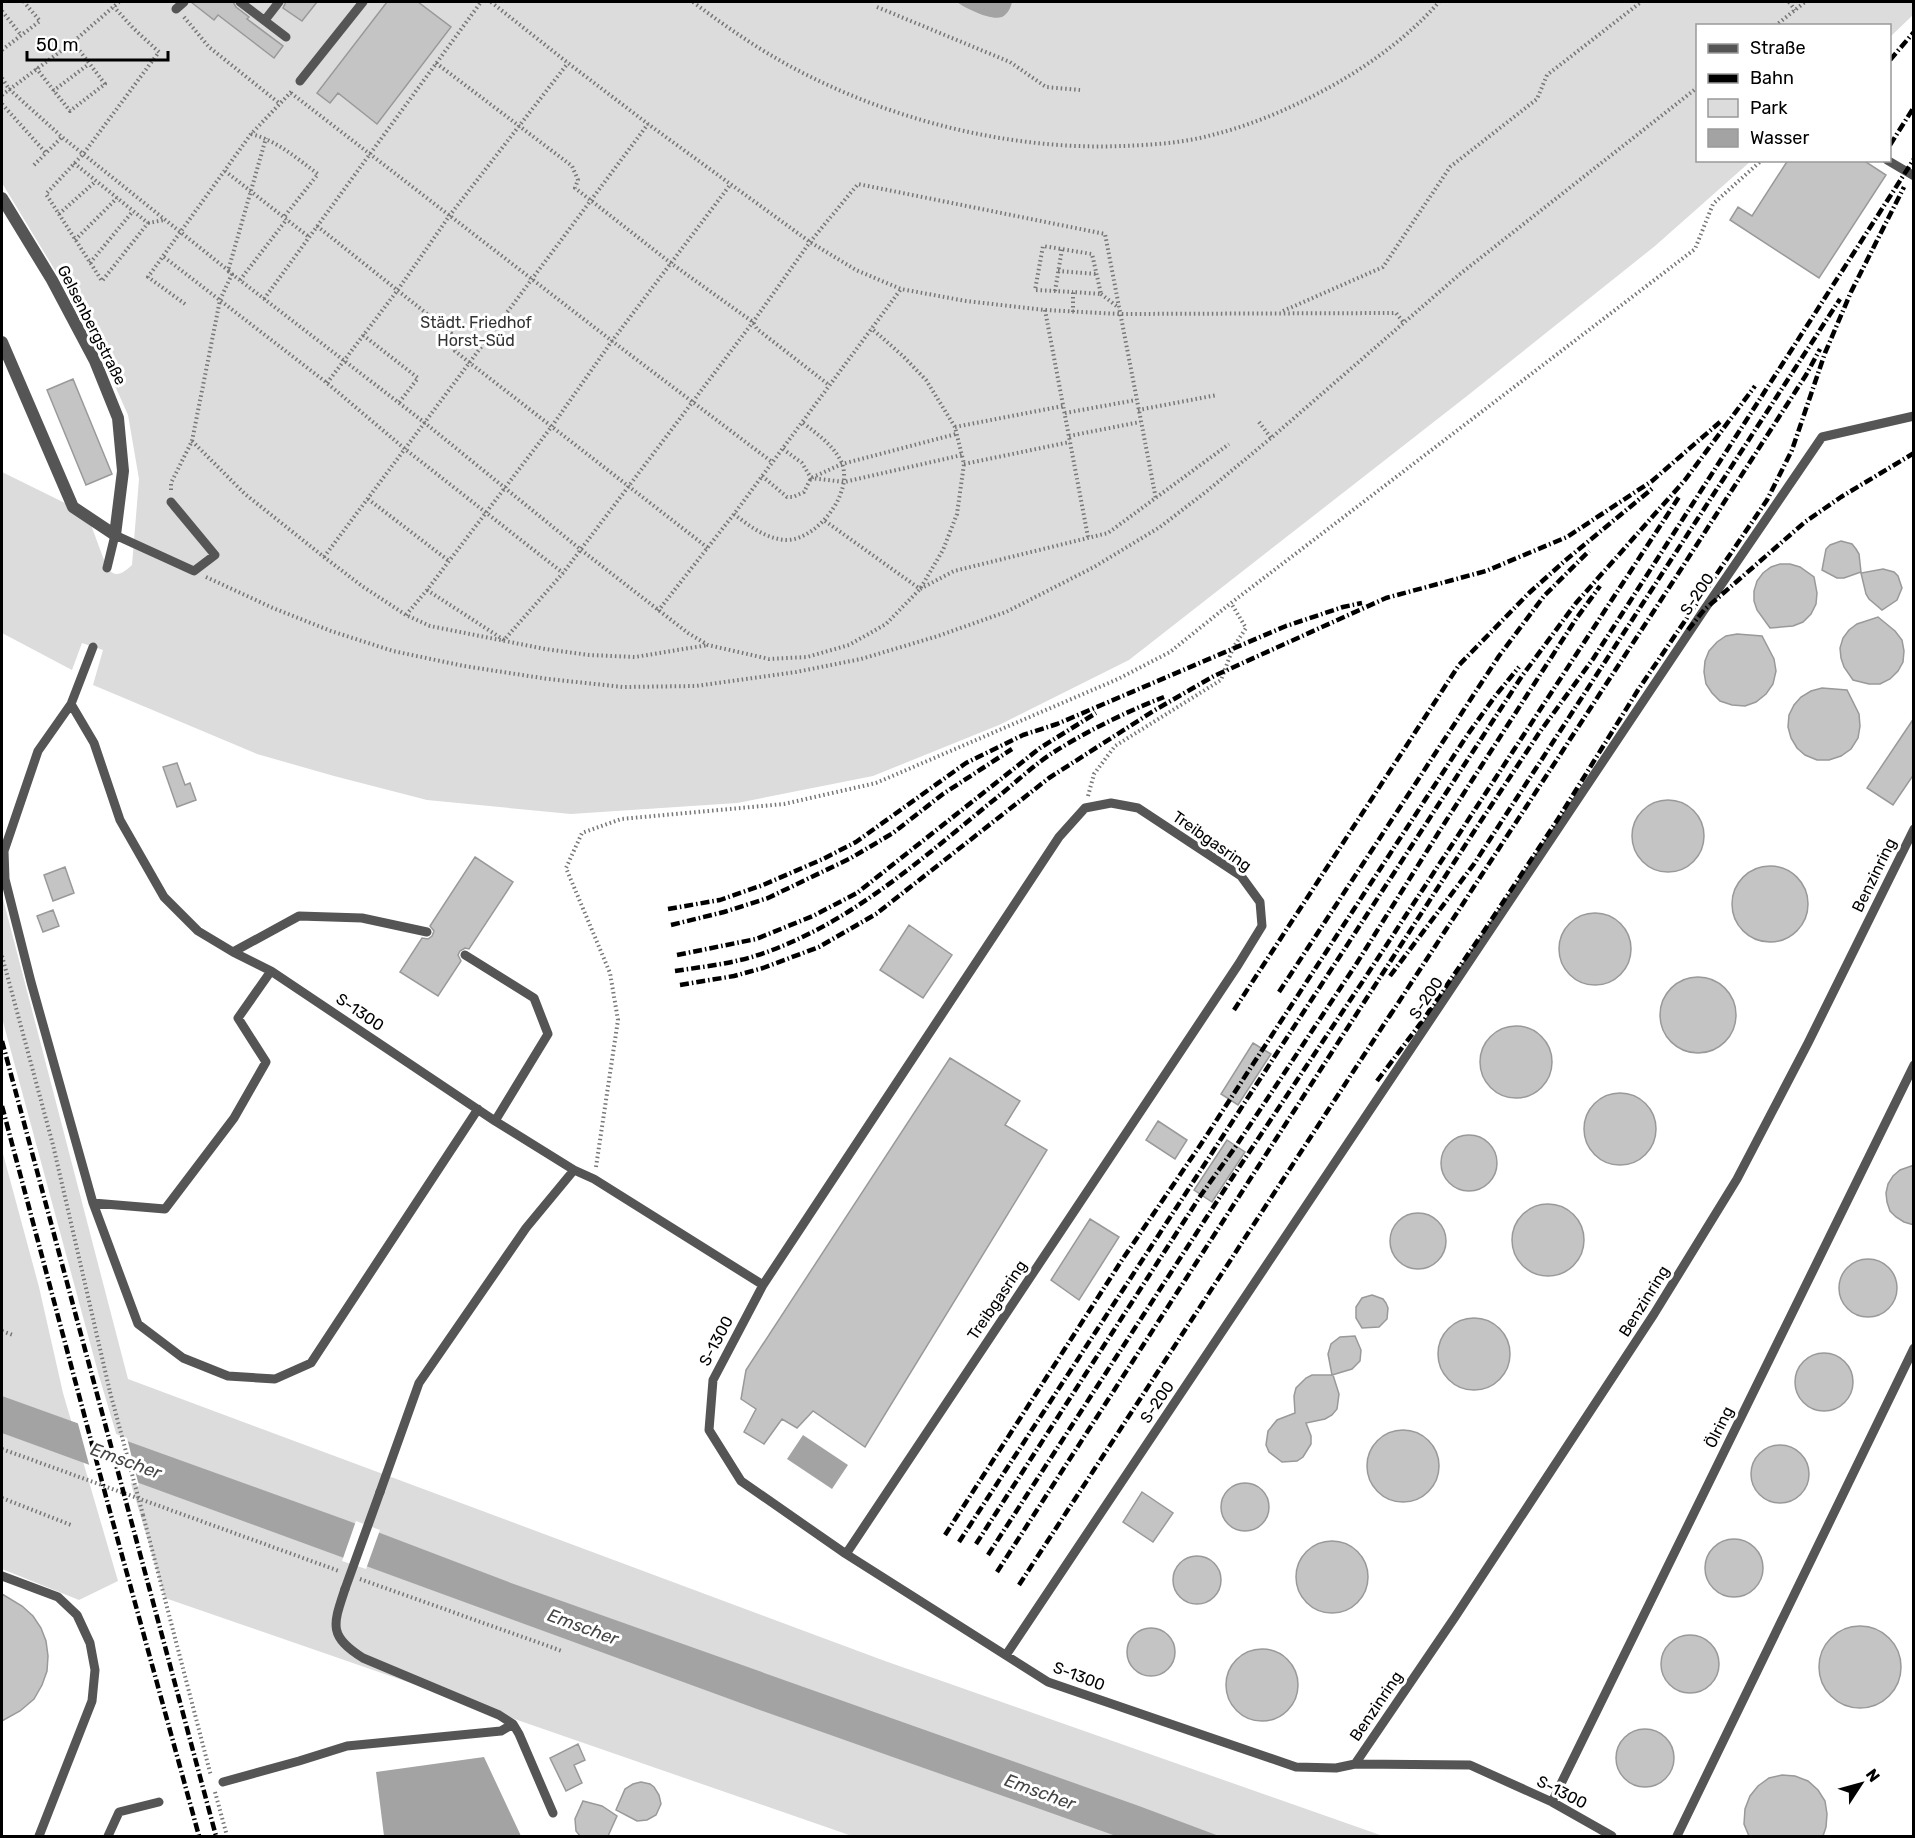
<svg xmlns="http://www.w3.org/2000/svg" width="1915" height="1838" viewBox="0 0 1915 1838" font-family="Rubik,sans-serif">
<style>
.green{fill:#dcdcdc}
.water{fill:#a3a3a3}
.pier{fill:#fff}
.building{fill:#c4c4c4;stroke:#999;stroke-width:1.5}
.lines{fill:none;stroke-linecap:round;stroke-linejoin:round}
.path{stroke:#777;stroke-width:4;stroke-dasharray:1.5 3;stroke-linecap:butt}
.lane{stroke:#555;stroke-width:9}
.street{stroke:#555;stroke-width:12}
.rail{stroke:#000;stroke-width:4.5;stroke-dasharray:9 3 1.5 3;stroke-linecap:butt}
.path-bridge{stroke:#777;stroke-width:4;stroke-dasharray:1.5 3;stroke-linecap:butt}
.lane-bridge{stroke:#555;stroke-width:9}
.labels{text-anchor:middle;dominant-baseline:central;stroke-width:6;stroke-linejoin:round;paint-order:stroke}
.park-label{font-size:16px;fill:#333;stroke:#fff}
.street-label{font-size:16px;fill:#000;stroke:#fff}
.water-label{font-size:18px;font-style:italic;fill:#444;stroke:#fff}
</style>
<rect width="100%" height="100%" fill="#fff"/>
<path class="green" d="M2 2H1913V15L1890 37V26H1698V160L1751 161 1655 246 1467 396 1129 660 999 725 873 776 737 803 571 814 427 800 334 776 257 754 93 685 103 650 82 643 72 670 2 633V472L73 507 91 525 107 568C116 579 123 573 132 565L139 479 128 415 87 323 2 183Z
M2 895 128 1379 885 1661 1383 1836H852L165 1598 99 1376 2 1018Z
M2 1150 39 1287 63 1393 118 1581 79 1600 2 1569Z"/>
<path class="water" d="M957 2H1012C1011 7 1008 14 1002 17 991 21 965 8 957 2Z
M2 1396 346 1520 511 1583 1139 1806 1219 1836H1116L757 1709 2 1433Z
M803 1435 848 1465 832 1489 787 1459Z
M484 1757 521 1836H384L376 1772Z"/>
<path class="pier" d="M77 1420 127 1438 139 1486 90 1468Z
M356 1521 380 1530 366 1569 342 1561Z"/>
<path class="building" d="M191 2H233L236 7 249 17 247 19 283 46 274 58 218 15 214 20Z
M286 2H317L302 21 283 8Z
M387 2H418L451 27 377 124 338 93 330 103 317 93Z
M1788 160H1863L1886 175 1819 278 1730 220 1738 207 1752 216Z
M73 379 112 474 86 485 47 390Z
M1841 541 1852 544 1856 549 1859 554 1861 572 1844 578H1837L1822 570 1826 549 1830 545Z
M1780 564H1790L1800 567 1814 577 1817 593 1816 604 1811 614 1803 622 1793 626 1770 628 1757 610 1754 601V591L1757 581 1763 573 1771 567Z
M1883 569 1894 572 1898 576 1902 588 1897 600 1882 610 1869 599 1866 594 1861 573Z
M1878 617 1895 631 1902 640 1904 651 1903 662 1898 671 1890 679 1880 684H1869L1853 680 1844 667 1841 658 1840 648 1843 638 1849 630 1857 624Z
M1737 634 1762 636 1774 659 1776 671 1773 684 1766 694 1756 702 1745 706 1732 705 1720 701 1712 693 1706 684 1704 672 1705 661 1709 651 1717 642 1726 636Z
M1822 688 1847 690 1859 714 1860 726 1858 738 1851 749 1841 756 1829 760H1817L1805 755 1797 748 1791 738 1788 727 1789 715 1794 705 1801 697 1811 691Z
M1914 718V774L1893 805 1867 788Z
M177 763 185 785 190 783 196 800 177 807 163 767Z
M1632 836a36 36 0 1 1 72 0a36 36 0 1 1-72 0Z
M475 857 513 882 469 949 465 948 460 951 458 955 461 961 438 996 400 972 422 938 428 939 432 936 434 931 430 926Z
M1732 904a38 38 0 1 1 76 0a38 38 0 1 1-76 0Z
M65 867 74 893 53 901 44 875Z
M53 910 59 926 43 932 37 916Z
M1559 949a36 36 0 1 1 72 0a36 36 0 1 1-72 0Z
M909 925 952 955 923 998 880 970Z
M1660 1015a38 38 0 1 1 76 0a38 38 0 1 1-76 0Z
M1480 1062a36 36 0 1 1 72 0a36 36 0 1 1-72 0Z
M1253 1043 1271 1054 1238 1105 1221 1094Z
M950 1058 1020 1101 1005 1125 1047 1150 865 1447 813 1411 797 1428 782 1419 764 1444 744 1432 756 1409 741 1399 746 1370Z
M1584 1129a36 36 0 1 1 72 0a36 36 0 1 1-72 0Z
M1158 1121 1187 1140 1175 1159 1146 1140Z
M1441 1163a28 28 0 1 1 56 0a28 28 0 1 1-56 0Z
M1227 1140 1245 1152 1212 1202 1194 1190Z
M1914 1165V1225L1904 1222 1896 1217 1890 1211 1887 1202 1886 1193 1888 1184 1893 1176 1900 1170Z
M1512 1240a36 36 0 1 1 72 0a36 36 0 1 1-72 0Z
M1390 1241a28 28 0 1 1 56 0a28 28 0 1 1-56 0Z
M1090 1219 1119 1237 1079 1300 1051 1280Z
M1839 1288a29 29 0 1 1 58 0a29 29 0 1 1-58 0Z
M1372 1295 1383 1299 1386 1303 1388 1308 1387 1319 1379 1327 1362 1328 1356 1318V1307L1362 1298Z
M1438 1354a36 36 0 1 1 72 0a36 36 0 1 1-72 0Z
M1355 1336 1361 1350 1360 1361 1352 1369 1332 1375 1328 1354 1331 1344 1340 1337Z
M1795 1382a29 29 0 1 1 58 0a29 29 0 1 1-58 0Z
M1312 1375H1333L1339 1394 1337 1409 1332 1415 1325 1419 1306 1423 1311 1436V1444L1303 1457 1297 1461 1282 1462 1269 1452 1266 1445 1268 1431 1277 1420 1295 1413 1294 1396 1296 1388 1306 1378Z
M1367 1466a36 36 0 1 1 72 0a36 36 0 1 1-72 0Z
M1751 1474a29 29 0 1 1 58 0a29 29 0 1 1-58 0Z
M1221 1507a24 24 0 1 1 48 0a24 24 0 1 1-48 0Z
M1142 1492 1173 1513 1153 1542 1123 1522Z
M1705 1568a29 29 0 1 1 58 0a29 29 0 1 1-58 0Z
M1296 1577a36 36 0 1 1 72 0a36 36 0 1 1-72 0Z
M1173 1580a24 24 0 1 1 48 0a24 24 0 1 1-48 0Z
M2 1594 22 1606 33 1616 41 1628 46 1641 48 1656 47 1671 42 1685 34 1699 20 1711 2 1721Z
M1819 1667a41 41 0 1 1 82 0a41 41 0 1 1-82 0Z
M1127 1652a24 24 0 1 1 48 0a24 24 0 1 1-48 0Z
M1661 1664a29 29 0 1 1 58 0a29 29 0 1 1-58 0Z
M1226 1685a36 36 0 1 1 72 0a36 36 0 1 1-72 0Z
M1616 1758a29 29 0 1 1 58 0a29 29 0 1 1-58 0Z
M578 1744 585 1760 574 1765 582 1783 566 1791 550 1758Z
M1782 1775 1795 1776 1808 1781 1818 1790 1825 1801 1827 1814 1826 1827 1823 1836H1749L1744 1824 1745 1809 1750 1796 1758 1786 1769 1778Z
M641 1782 650 1784 654 1787 659 1795 661 1804 656 1815 647 1820 637 1821 616 1810 625 1789 633 1784Z
M583 1801 602 1806 617 1816 608 1836H580L576 1831 575 1819Z"/>
<g class="lines">
<path class="path" d="M491 2 568 63 648 124 810 242 856 270 901 289 966 301 1045 310 1120 314 1396 313 1404 323
M693 2C717 20 741 37 767 53 870 115 1002 151 1122 146 1151 145 1183 143 1212 135 1244 127 1275 115 1305 100 1354 76 1403 43 1439 2
M1789 2 1795 10
M877 7 1010 62 1046 87 1080 90
M2 11 21 35
M184 17 209 47 279 103
M1775 26 1805 2
M2 50 40 21 24 2
M436 63 572 166 578 180 575 188 672 264 753 322 757 329 829 385
M36 68 70 111 105 84 73 42
M2 78 9 89 62 137 229 271
M53 91 89 64
M291 93 612 341 772 462
M2 95 73 42 119 2
M2 104 46 153 62 137
M251 134C278 141 296 158 318 174L284 217
M74 163 148 223 102 281 46 194 84 153 159 52 133 28 114 7
M34 165 46 153
M225 171 309 237
M59 214 96 181
M148 223 164 220
M317 226 451 333 455 351 470 363 708 548
M75 240 117 198
M164 257 327 383 405 449 563 573
M90 263 133 211
M228 271 425 423 580 549 688 633 708 645 769 659 807 657 849 645 886 624 920 589 943 550 957 514 964 464 955 427 926 380 903 356 871 328
M1058 271 1097 274
M240 280 287 219
M1055 291 1062 249
M1101 294 1119 308
M264 299 481 2
M185 304 148 277 251 134 292 91
M1045 310 1088 537
M1283 311 1383 267 1450 167 1537 99 1547 75 1641 2
M1073 312V292L1101 294 1092 254 1043 246 1035 290 1073 292
M363 335 418 378 398 404
M327 383 397 291 450 215 568 63
M1138 410 1217 395
M1065 413 1136 400
M1259 422 1271 438
M955 427 1063 406
M1069 436 1140 422
M192 441 245 494 324 557 362 586 406 615 430 626 545 649 589 655 635 657 708 645
M783 449 802 463 811 478 844 482 962 455
M964 464 1070 442
M762 476 787 497H793L804 492 811 478 842 464 956 434
M171 490V483L192 441 220 300 232 274 228 271 266 138
M368 499 449 561
M734 514C749 526 768 540 788 540 819 538 855 491 841 461 832 444 817 434 802 422
M825 521 920 589 954 571 1108 533 1229 444
M324 557 648 124
M206 577 273 608 331 631 393 651 464 666 548 679 623 687 696 686 796 672 861 659 938 636 1006 612 1094 567 1160 527 1207 491 1271 438 1460 274 1698 87
M427 590 504 640 563 573 753 322 810 242 858 184 1105 234 1156 499
M658 611 734 514 901 289
M406 615 427 590 552 426 612 341 730 185
M1088 796 1094 774 1115 746 1221 680 1233 648 1246 628 1231 603
M2 956 53 1145 110 1392
M596 1167 618 1020 610 973 566 868 582 833 621 819 784 804 876 783 1118 679 1170 652 1231 603 1695 249 1713 204 1762 160
M2 1331 13 1335
M2 1449 339 1571
M2 1498 71 1525
M143 1515 211 1776
M360 1579 562 1651
M215 1792 227 1836"/>
<path class="lane" d="M240 2 286 37
M176 9 184 2
M265 20 279 2
M300 81 363 2
M1887 160 1914 176
M107 568 115 535 194 571 215 555 171 502
M93 647 71 704 38 751 4 851 5 879 31 982 93 1203 138 1324 183 1358 228 1376 275 1379 311 1363 478 1109
M71 704 94 743 120 820 164 897 198 931 233 952 271 971 495 1121 574 1170 594 1179 763 1285 713 1380 709 1430 741 1481 846 1554 1048 1682 1296 1767 1336 1768 1355 1764 1470 1765 1552 1802 1612 1836
M233 952 299 916 362 918 427 932
M465 955 534 998 548 1034 495 1121
M93 1203 165 1209 234 1118 266 1062 238 1018 271 971
M763 1285 1059 837 1085 808 1111 803 1138 808 1241 876 1260 902 1262 926 1238 965 846 1554
M380 1492 419 1383 526 1228 574 1170
M2 1576 58 1597 77 1615 90 1643 95 1670 92 1701 39 1836
M345 1589C333 1625 328 1636 363 1658L499 1715 513 1724 519 1734 553 1813
M1006 1655 1704 610 1822 437 1914 416
M1355 1764 1455 1617 1654 1314 1737 1179 1808 1043 1914 829
M223 1782 299 1761 347 1746 501 1731 513 1724
M1552 1802 1914 1065
M108 1836 119 1812 159 1802
M1677 1836 1914 1348"/>
<path class="street" d="M2 198 52 280 95 361 118 418 123 471 115 535 73 507 2 342"/>
<path class="rail" d="M1890 60 1914 32
M1890 145 1914 107
M1688 630 1704 610 1805 522 1841 497 1914 453
M668 909 720 900 763 885 823 859 856 842 966 763 1023 735 1057 724 1286 626 1343 607 1362 603
M671 925 724 912 768 898 851 858 893 833 943 794 1012 749
M677 955 756 939 813 916 857 893 1040 748 1096 713
M675 971C701 967 729 964 755 956 846 927 918 862 990 803 1011 787 1032 766 1054 752 1087 731 1128 711 1164 697
M1390 976 1474 864 1840 299
M680 985 734 976 763 968 819 947 876 914 1049 778 1155 710 1214 676 1386 598 1486 571 1567 537 1652 481 1720 422
M1279 992 1499 656 1544 596 1589 551
M1234 1010 1459 665 1529 593 1567 559 1653 488
M1389 1017 1676 577 1806 375 1820 349
M2 1041 216 1836
M1377 1081 1423 1020 1484 931 1558 819 1638 690 1767 500 1792 450 1825 353 1851 292 1904 187
M2 1106 109 1508 199 1836
M945 1535 1122 1260 1201 1144 1468 734 1496 695 1519 667
M959 1542 1522 676 1576 603 1685 480 1755 386
M976 1544 1201 1195 1236 1146 1355 966 1442 827 1576 619 1600 586
M988 1555 1234 1175 1363 981 1679 497
M997 1572 1475 830 1539 733 1593 659 1914 159
M1019 1585 1392 1012"/>
<path class="path-bridge" d="M110 1392 143 1515"/>
<path class="lane-bridge" d="M345 1589 380 1492"/>
</g>
<g class="labels">
<g class="park-label">
<text x="476" y="322">Städt. Friedhof<tspan x="476" dy="18">Horst-Süd</tspan></text>
</g>
<g class="street-label">
<text transform="translate(92 325) rotate(63)">Gelsenbergstraße</text>
<text transform="translate(1697 594) rotate(-56)">S-200</text>
<text transform="translate(1212 841) rotate(35)">Treibgasring</text>
<text transform="translate(1874 875) rotate(-64)">Benzinring</text>
<text transform="translate(1426 998) rotate(-56)">S-200</text>
<text transform="translate(360 1012) rotate(34)">S-1300</text>
<text transform="translate(997 1300) rotate(-56)">Treibgasring</text>
<text transform="translate(1644 1301) rotate(-58)">Benzinring</text>
<text transform="translate(716 1341) rotate(-62)">S-1300</text>
<text transform="translate(1157 1402) rotate(-56)">S-200</text>
<text transform="translate(1719 1427) rotate(-64)">Ölring</text>
<text transform="translate(1079 1676) rotate(21)">S-1300</text>
<text transform="translate(1376 1706) rotate(-56)">Benzinring</text>
<text transform="translate(1562 1792) rotate(27)">S-1300</text>
</g>
<g class="water-label">
<text transform="translate(126 1461) rotate(20)">Emscher</text>
<text transform="translate(583 1627) rotate(20)">Emscher</text>
<text transform="translate(1040 1792) rotate(20)">Emscher</text>
</g>
</g>
<rect width="1915" height="1838" fill="none" stroke="#000000" stroke-width="6"/>
<rect x="1696" y="24" width="195" height="138" fill="#ffffff" stroke="#999999" stroke-width="1.5"/>
<rect x="1708" y="44" width="30" height="9" fill="#555555" stroke="#999999" stroke-width="1.5"/>
<text x="1750" y="54" font-size="18" fill="#000000">Straße</text>
<rect x="1708" y="74" width="30" height="9" fill="#000000" stroke="#999999" stroke-width="1.5"/>
<text x="1750" y="84" font-size="18" fill="#000000">Bahn</text>
<rect x="1708" y="99" width="30" height="18" fill="#dcdcdc" stroke="#999999" stroke-width="1.5"/>
<text x="1750" y="114" font-size="18" fill="#000000">Park</text>
<rect x="1708" y="129" width="30" height="18" fill="#a3a3a3" stroke="#999999" stroke-width="1.5"/>
<text x="1750" y="144" font-size="18" fill="#000000">Wasser</text>
<g transform="translate(1861 1784) rotate(54)" stroke="#ffffff" stroke-width="4.5" paint-order="stroke">
<path d="M0-4.5L10 22L0 15L-10 22Z" fill="#000000"/>
<text y="-9" font-size="16" font-weight="bold" text-anchor="middle" fill="#000000">N</text>
</g>
<path d="M27 51v9h141v-9" fill="none" stroke="#000000" stroke-width="3"/>
<text x="36" y="51" font-size="18" fill="#000000" stroke="#ffffff" stroke-width="4.5" paint-order="stroke">50 m</text>
</svg>
